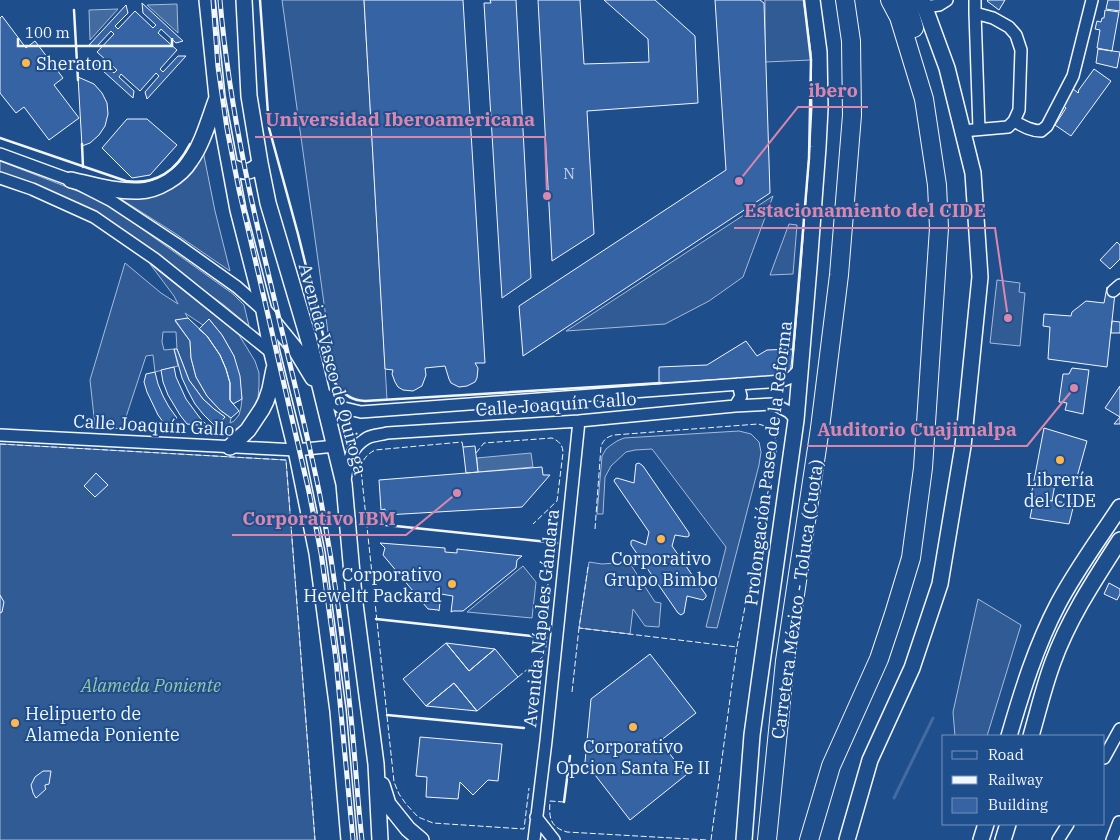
<svg xmlns="http://www.w3.org/2000/svg" width="1120" height="840" viewBox="0 0 1120 840" font-family="'IBM Plex Serif',serif">
<style>
.built{fill:#305b95;stroke:#a8bbd7;fill-rule:evenodd}
.water{fill:#446ba0;stroke:#a8bbd7}
.lines{fill:none;stroke-linecap:round;stroke-linejoin:round}
.stream{stroke:#446ba0;stroke-width:3}
.building{fill:#3563a3;stroke:#f2f6ff}
.minor-casing{stroke:#f2f6ff;stroke-width:14}
.major-casing{stroke:#f2f6ff;stroke-width:18}
.highway-casing{stroke:#f2f6ff;stroke-width:20}
.minor{stroke:#1f4e8c;stroke-width:11}
.major{stroke:#1f4e8c;stroke-width:15}
.highway{stroke:#1f4e8c;stroke-width:18}
.rail-casing{stroke:#f2f6ff;stroke-width:5}
.rail{stroke:#1f4e8c;stroke-width:3;stroke-dasharray:9;stroke-linecap:butt}
.fence{stroke:#f2f6ff;stroke-width:1;stroke-dasharray:6 2.5;stroke-linecap:butt}
.wall{stroke:#f2f6ff;stroke-width:2.5}
.poi-dot{fill:#ffb74d;stroke:#1f4e8c;stroke-width:2}
.labels{text-anchor:middle;dominant-baseline:central;stroke-width:4;stroke-linejoin:round;paint-order:stroke}
.number-label{font-size:15px;fill:#c3d1e8}
.poi-label{font-size:18px;fill:#f2f6ff;stroke:#1f4e8c}
.street-label{font-size:18px;fill:#f2f6ff;stroke:#1f4e8c}
.park-label{font-size:18px;font-style:italic;fill:#97c8a6;stroke:#1f4e8c}
.leader{fill:none;stroke:#da87ad;stroke-width:2}
.callout-dot{fill:#da87ad;stroke:#1f4e8c;stroke-width:2}
.callout-label{font-size:19px;text-anchor:middle;font-weight:bold;fill:#da87ad;stroke:#1f4e8c;stroke-width:4;stroke-linejoin:round;paint-order:stroke}
</style>
<rect width="100%" height="100%" fill="#1f4e8c"/>
<path class="built" d="M282 0H364L387 400 357 401 349 398 341 391 335 383Z
M765 0H804L811 60 765 62Z
M203 151 215 211 230 271 173 232 113 194 190 172 198 162Z
M0 161 103 201 233 294 244 305 249 326 224 305 98 214 0 175Z
M773 196 743 277 709 301 665 324 566 331Z
M789 224 797 225 793 274 770 275Z
M125 263 161 293 178 304 174 296 150 264 218 318 239 335 255 361 259 373V385L258 398 248 418 239 427 228 434 218 436 207 435 208 426 216 427 225 417 214 409 203 399 189 380 177 349 176 332H163L162 342 164 350 174 349 178 366 155 372 153 355 146 356 122 429 95 426 90 380ZM185 313 203 325 209 319 222 335 234 356 242 399 241 407 239 415 234 421 230 423 231 418 220 410 207 396 196 377 191 358 190 341 175 321 188 318Z
M997 280 1020 283 1019 292 1025 293 1020 346 990 343Z
M739 431 751 434 759 442 761 452 759 465 717 628 706 627 726 547 652 449 635 450 626 452 611 466 605 477 603 514H597L602 456 606 449 611 445 617 441 624 438Z
M0 444 286 460 315 840H0Z
M589 562 602 564 629 562 655 602 661 603 659 627 645 626 633 609 630 634 579 628Z
M523 566 536 582 532 618 467 612Z
M978 599 1021 625 987 736H955L953 712Z"/>
<path class="water" d="M177 4 178 33 147 5Z
M118 9 90 40 89 10Z
M531 453 533 467 478 472 477 458Z"/>
<g class="lines">
<path class="stream" d="M894 798 933 718"/>
</g>
<path class="building" d="M364 0H463L485 363H475L478 368 477 378 475 382 467 386 459 387 451 383 449 379 445 366 425 368 426 375 422 386 413 391 403 390 398 387 395 382 392 374 393 370 385 369Z
M490 0H516L531 278 502 298 484 3H491Z
M538 0H580L584 64 649 62 648 39 604 0H655L695 36 698 103 587 111 594 234 552 261Z
M715 0H760L764 3 770 193 523 356 519 306 726 170Z
M988 0H1005L999 10 987 1Z
M1108 0H1120V11L1106 9Z
M142 3 183 41 176 43 161 29 158 33 177 50 160 69 163 72 178 56H186L147 99 145 92 159 76 156 73 140 91 121 74 119 77 134 91 133 98 92 61 99 60 114 73 117 70 97 52 114 34 111 31 97 46 89 45 126 5 128 13 115 26 118 29 135 11 153 28 156 25 143 13Z
M1105 10 1119 12 1112 51 1097 48 1100 30 1095 29 1097 21 1101 22 1102 18H1104Z
M2 16 26 48 35 41 63 78 54 85 79 118 49 140 24 107 16 113 0 93V18Z
M1098 49 1120 52 1117 68 1096 63Z
M1094 69 1111 81 1071 136 1055 125 1066 108 1063 105 1067 100 1064 99 1072 88 1078 93 1079 92 1078 91Z
M78 77 94 84 102 93 107 103 108 114 105 126 99 135 90 143 82 146Z
M127 119H147L177 145 150 175 132 178 102 148Z
M1117 242 1120 245V259L1110 269 1100 260Z
M1107 287 1111 289 1115 293 1107 367 1048 359 1050 327 1043 326 1044 314 1071 316 1072 312 1086 301 1104 303Z
M188 318 207 336 220 355 226 369 230 383V400L239 411 231 418 220 410 207 396 196 377 191 358 190 341 175 320Z
M209 319 222 335 234 356 240 376 242 399 233 404 230 400V383L226 369 220 355 207 336 199 329Z
M1112 321 1120 322V333H1111Z
M746 341 757 356 767 350 793 349 790 375 659 383V367L707 365Z
M174 349H177L189 380 203 399 214 409 225 417 216 427 203 414 195 404 188 391 182 378Z
M174 367 176 377 186 399 200 418 208 426 187 424 180 415 168 395 163 382 161 370Z
M1072 368 1089 370 1083 414 1065 410 1067 403 1059 402 1063 374H1069Z
M155 372 158 384 163 396 169 407 177 418 166 426 158 415 147 392 144 382 146 374Z
M1120 386V424H1114L1120 417 1105 408Z
M1044 428 1087 441 1075 484 1056 478 1052 501 1031 496Z
M475 446 478 472 466 473 463 447Z
M639 463 643 466 689 533V536L687 537 675 535 672 546 706 595V597L703 600 687 596 684 613 681 615 678 613 631 545V541L633 540 646 545 649 532 614 481 615 479 617 478 634 483 636 464Z
M542 467 543 475H550L522 507 386 515 385 509 381 510 379 480Z
M96 473 108 485 95 497 84 486Z
M1034 498 1074 504 1069 524 1030 518Z
M380 543 445 548V552L457 553V549L522 556 517 560 516 568 468 607 463 611H453L451 612 453 596 441 594 439 611 438 610 428 609 383 555 385 548Z
M1109 583 1120 589V594L1117 600 1104 594Z
M0 595 4 602 2 612 0 613Z
M446 643 469 671 495 649 518 677 477 711 454 683 426 706 403 679Z
M446 643 495 649 469 671Z
M650 654 696 713 660 741 686 775 630 820 585 762 591 699Z
M454 683 477 711 426 706Z
M420 737 502 744 498 781 488 780 473 795 460 782 458 799 426 797 427 777 416 776Z
M43 771H51L49 784 45 785V787L46 789 36 798 33 793 31 785 35 777Z"/>
<g class="lines">
<defs>
<path id="minor" d="M975 0V13L979 129
M924 7 939 5 947 0
M1014 121C1023 126 1031 131 1041 131L1047 126 1073 76 1092 0
M962 131 1008 127 1014 121 1019 110 1021 50 1016 35 1009 27 993 18 975 13
M0 154 71 180 110 200 175 243 237 287 264 311
M0 178 32 189 94 217 155 259 272 353
M1113 291 1120 285
M322 392 340 407 361 412 782 381 792 377 800 369
M735 406 741 396 738 384
M0 435 296 450 335 446
M345 480C348 462 350 448 367 438 373 435 380 435 387 433L579 421 735 406 774 404 789 412 796 420
M1104 758 1120 729
M536 817 554 840
M534 840 546 741 579 421
M1058 840 1068 824
M1112 840 1119 822"/>
<path id="major" d="M207 0 217 97 238 210 264 311 272 353 296 450 317 553 338 711 349 840
M244 0 249 96 260 163 268 203 309 341 344 484 354 596 376 764 380 840
M230 166C243 172 250 175 260 163
M71 180C93 185 116 192 139 191 157 191 181 176 190 161 203 143 209 119 217 98
M265 312 296 350 313 378
M230 447 248 430 262 409 266 401 270 389 274 369
M1009 736C1022 691 1036 646 1058 604 1076 570 1099 539 1120 507
M1031 736C1038 712 1044 686 1053 662 1069 618 1095 579 1120 540
M382 785 388 804 408 829 421 840
M744 840 752 735 759 684 796 420 809 267 818 147 820 108 819 52 812 0
M847 840 870 760 912 668 940 584 963 446 980 277 973 173 947 68 922 0
M981 840 986 824
M1003 840 1008 824"/>
<path id="highway" d="M906 0 914 28
M767 840 785 661 820 428 839 275 852 115 851 41 845 0
M809 840 831 766 879 659 894 614 911 558 923 468 939 228 937 185 924 99 899 17 890 0"/>
</defs>
<use href="#minor" class="minor-casing"/>
<use href="#major" class="major-casing"/>
<use href="#highway" class="highway-casing"/>
<use href="#minor" class="minor"/>
<use href="#major" class="major"/>
<use href="#highway" class="highway"/>
<defs>
<path id="rail" d="M213 0 218 67 227 129 239 190 309 492 321 553 336 660 353 840
M220 0C234 167 285 328 319 491 333 563 343 635 350 708 355 752 357 796 362 840"/>
</defs>
<use href="#rail" class="rail-casing"/>
<use href="#rail" class="rail"/>
<path class="fence" d="M0 444 286 460 315 840
M463 447 462 442 375 450C366 455 362 460 361 470L394 782 399 794 406 804 418 817 433 823 524 829 529 788
M476 453 484 443 552 438C559 441 563 445 563 453L557 501 533 524
M588 567 579 628 737 647 777 447C775 433 772 427 758 424L614 435C607 437 604 439 601 446L595 529
M518 677 545 655 547 637H541L548 584
M572 692 579 628
M564 802 550 801C549 816 549 827 567 832L707 840
M711 840 737 647"/>
<path class="wall" d="M260 0 269 128 298 234 335 383C343 394 351 400 365 401L661 383
M74 10 78 80
M0 138 126 181C157 185 176 171 190 144
M82 144 83 167
M793 351 809 158 811 60 804 0
M367 523 557 543
M376 619 541 637
M387 715 524 728
M564 802 570 756"/>
</g>
<g class="poi-dot">
<circle cx="26" cy="63" r="5"/>
<circle cx="1060" cy="460" r="5"/>
<circle cx="661" cy="539" r="5"/>
<circle cx="452" cy="584" r="5"/>
<circle cx="15" cy="723" r="5"/>
<circle cx="633" cy="727" r="5"/>
</g>
<g class="labels">
<g class="number-label">
<text x="569" y="173">N</text>
</g>
<g class="poi-label">
<text x="36" y="63" text-anchor="start">Sheraton</text>
<text x="1060" y="479">Librería<tspan x="1060" dy="21">del CIDE</tspan></text>
<text x="661" y="558">Corporativo<tspan x="661" dy="21">Grupo Bimbo</tspan></text>
<text x="442" y="574" text-anchor="end">Corporativo<tspan x="442" dy="21">Heweltt Packard</tspan></text>
<text x="25" y="713" text-anchor="start">Helipuerto de<tspan x="25" dy="21">Alameda Poniente</tspan></text>
<text x="633" y="746">Corporativo<tspan x="633" dy="21">Opcion Santa Fe II</tspan></text>
</g>
<g class="street-label">
<text transform="translate(333 369) rotate(75)">Avenida Vasco de Quiroga</text>
<text transform="translate(556 404) rotate(-4)">Calle Joaquín Gallo</text>
<text transform="translate(154 425) rotate(3)">Calle Joaquín Gallo</text>
<text transform="translate(768 463) rotate(-83)">Prolongación Paseo de la Reforma</text>
<text transform="translate(797 599) rotate(-82)">Carretera México - Toluca (Cuota)</text>
<text transform="translate(541 618) rotate(-84)">Avenida Nápoles Gándara</text>
</g>
<g class="park-label">
<text x="151" y="685">Alameda Poniente</text>
</g>
</g>
<path class="leader" d="M739 181L798 107H868M547 196L545 137H255M1008 318L995 228H734M1074 388L1027 446H807M457 493L406 535H232"/>
<g class="callout-dot">
<circle cx="739" cy="181" r="5"/>
<circle cx="547" cy="196" r="5"/>
<circle cx="1008" cy="318" r="5"/>
<circle cx="1074" cy="388" r="5"/>
<circle cx="457" cy="493" r="5"/>
</g>
<g class="callout-label">
<text x="833" y="97">ibero</text>
<text x="400" y="126">Universidad Iberoamericana</text>
<text x="865" y="217">Estacionamiento del CIDE</text>
<text x="917" y="436">Auditorio Cuajimalpa</text>
<text x="319" y="525">Corporativo IBM</text>
</g>
<rect x="942" y="735" width="162" height="90" fill="#1f4e8c" stroke="#7391ba"/>
<rect x="952" y="751" width="25" height="8" fill="#1f4e8c" stroke="#7391ba"/>
<text x="988" y="760" font-size="15" fill="#f2f6ff">Road</text>
<rect x="952" y="776" width="25" height="8" fill="#f2f6ff" stroke="#7391ba"/>
<text x="988" y="785" font-size="15" fill="#f2f6ff">Railway</text>
<rect x="952" y="798" width="25" height="15" fill="#3563a3" stroke="#7391ba"/>
<text x="988" y="810" font-size="15" fill="#f2f6ff">Building</text>
<path d="M18 38v8h154v-8" fill="none" stroke="#f2f6ff" stroke-width="2.5"/>
<text x="25" y="38" font-size="15" fill="#f2f6ff" stroke="#1f4e8c" stroke-width="4" paint-order="stroke">100 m</text>
</svg>
